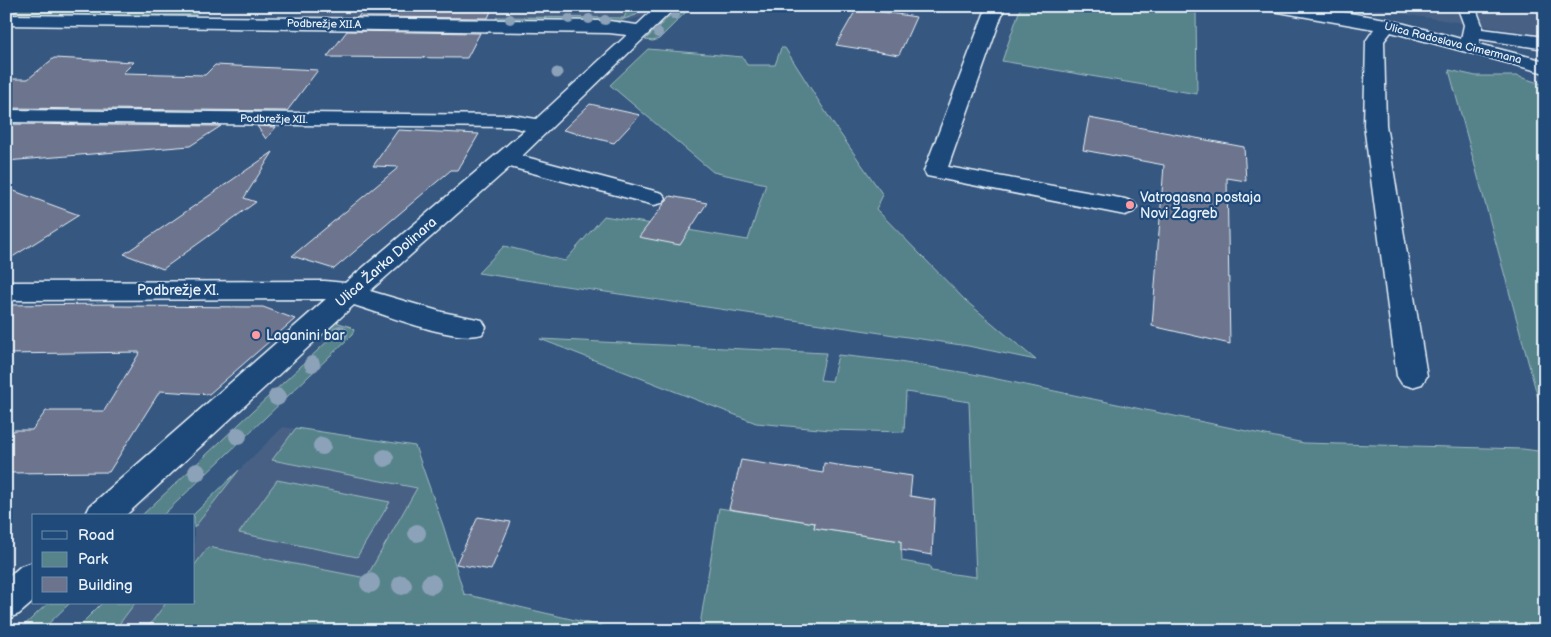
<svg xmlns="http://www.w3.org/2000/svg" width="1551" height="637" viewBox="0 0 1551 637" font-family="'Balsamiq Sans',sans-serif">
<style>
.built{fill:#466084}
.green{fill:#57838a;stroke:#a0bac1}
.building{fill:#6c748d;stroke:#e8f1f8}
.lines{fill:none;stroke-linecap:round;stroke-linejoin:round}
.minor-casing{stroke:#e8f1f8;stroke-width:3}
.minor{fill:#1f4a7a;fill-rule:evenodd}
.tree{fill:#8ca2b9}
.poi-dot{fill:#ff9aa2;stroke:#1f4a7a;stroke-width:2}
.labels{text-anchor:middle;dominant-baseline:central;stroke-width:4.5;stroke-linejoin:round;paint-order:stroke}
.far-street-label{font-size:11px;fill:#e8f1f8;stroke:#1f4a7a}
.poi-label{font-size:14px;fill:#e8f1f8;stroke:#1f4a7a;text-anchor:start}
.street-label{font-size:14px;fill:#e8f1f8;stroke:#1f4a7a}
</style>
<rect width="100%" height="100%" fill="#365780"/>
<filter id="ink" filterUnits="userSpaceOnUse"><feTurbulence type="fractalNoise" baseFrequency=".02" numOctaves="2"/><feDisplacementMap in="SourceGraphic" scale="10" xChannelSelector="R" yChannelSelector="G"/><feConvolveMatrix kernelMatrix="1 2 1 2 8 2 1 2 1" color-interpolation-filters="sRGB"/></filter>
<g filter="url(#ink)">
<path class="built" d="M310 6H655L642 17 624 21 299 18Z
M1347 6H1545V35L1531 33Z
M283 427 415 446 444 528 464 594 622 631H114L135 603H194V528L239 470Z"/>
<path class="green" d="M23 6H203L195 15H10Z
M635 6H646L636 15 618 21 495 20 497 17 624 18 627 10 634 9Z
M680 6H692L659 39 653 41 645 40Z
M1021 6H1177L1196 9 1197 94 1002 61Z
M781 48H785L832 122 883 195 876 209 966 301 1036 360 968 346 478 273 504 246 565 261 604 216 748 240 766 184 713 172 610 85 648 49 743 57 747 65H775Z
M1449 70 1476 76H1517L1545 85V424Z
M336 322 351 327 354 330 352 335 162 516H141L333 336 327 331Z
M540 339 826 353 820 380 832 381 838 355 893 361 973 374 1304 443 1523 449 1545 452V631H699L719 508 815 523 814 528 901 541 902 561 930 566 931 571 976 577 969 402 906 392 904 432 830 430 756 423Z
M296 428 415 446 444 528 464 594 622 631H145L166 603H194V566L208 547 366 578 417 488 272 460Z
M239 470 194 528V516H192Z
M277 480 390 502 357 557 239 533Z
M48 603H70L41 631H18Z
M102 603H135L114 631H74Z"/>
<path class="building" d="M366 6H487L485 11H491L488 18 358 17Z
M857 8 916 17 899 55 836 45Z
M347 31 480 33 467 58 327 57Z
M54 58 134 62 123 73 205 75 215 65 318 70 287 111 6 108V79H28Z
M590 104 640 115 614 143 563 130Z
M1089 118 1244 147 1246 181 1227 178 1230 344 1152 326 1164 165 1083 150Z
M6 124 221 126 190 146 6 161Z
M257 126 276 127 266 139Z
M398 130 479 134 458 170H451L334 269 292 256 399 167 373 166Z
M273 152 244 198 256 202 163 269 124 254Z
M6 188 79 215 6 261Z
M670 196 707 203 680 245 639 237Z
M115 304 113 306 263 307 295 319 209 394 160 391 109 472 6 473V441L14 430H32L46 411H104L140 352 6 354V305Z
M741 460 823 473 824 463 912 476 910 496 935 500 932 555 901 550V541L814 528 815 523 729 509Z
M478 517 511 522 491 570 456 564Z"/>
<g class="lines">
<defs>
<path id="minor" d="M657 6H677L522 156 662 193 666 198 662 203 654 205 510 167 370 291 442 312 482 320 486 327 482 334C454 343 384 314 354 305L125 516H85L90 506 326 299 6 300V282L325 281 345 283 525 130 512 127 6 122V110L512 115 536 119 627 35 609 33 6 25V15L609 21 637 25Z
M987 6H1005L948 167 1125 199 1133 202 1137 207 1133 212 1125 215 927 176 924 171Z
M1264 6H1306L1386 19 1461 39 1464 25 1457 6H1475L1482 25V29L1545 37V49L1480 39 1479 44 1545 61V73L1391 32 1384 41 1386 125 1427 376 1422 384 1412 387 1402 384 1397 376 1364 125 1366 41 1374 29 1273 11 1267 10Z
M34 562V601L19 614 6 619V579L21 566Z"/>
</defs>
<use href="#minor" class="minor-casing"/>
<use href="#minor" class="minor"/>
</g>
<g class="tree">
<circle cx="675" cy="15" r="5"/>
<circle cx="510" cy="19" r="5"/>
<circle cx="569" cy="19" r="5"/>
<circle cx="589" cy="19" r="5"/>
<circle cx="605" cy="20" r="5"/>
<circle cx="658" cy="33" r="5"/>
<circle cx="557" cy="73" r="5.5"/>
<circle cx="340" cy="333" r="8"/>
<circle cx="312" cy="364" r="8"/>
<circle cx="277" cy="397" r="9"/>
<circle cx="238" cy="436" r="9"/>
<circle cx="322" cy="446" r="9"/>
<circle cx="385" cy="458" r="9"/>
<circle cx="197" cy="472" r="9"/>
<circle cx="417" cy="533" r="9"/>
<circle cx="370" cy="583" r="10"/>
<circle cx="431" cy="584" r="10"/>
<circle cx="402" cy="585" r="10"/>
</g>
</g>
<g class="poi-dot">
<circle cx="1130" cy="205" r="5"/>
<circle cx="256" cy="335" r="5"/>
</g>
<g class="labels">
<g class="far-street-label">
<text transform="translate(324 24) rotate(1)">Podbrežje XII.A</text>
<text transform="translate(1453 43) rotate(14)">Ulica Radoslava Cimermana</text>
<text transform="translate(274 119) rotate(1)">Podbrežje XII.</text>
</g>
<g class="poi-label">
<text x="1140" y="197">Vatrogasna postaja<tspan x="1140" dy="16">Novi Zagreb</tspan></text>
<text x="266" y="335">Laganini bar</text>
</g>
<g class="street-label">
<text transform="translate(386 262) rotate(-41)">Ulica Žarka Dolinara</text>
<text x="178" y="290">Podbrežje XI.</text>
</g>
</g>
<rect width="1551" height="637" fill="none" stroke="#1f4a7a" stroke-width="25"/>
<rect x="12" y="12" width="1526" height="612" fill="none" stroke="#e8f1f8" stroke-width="2" filter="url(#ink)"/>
<rect x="32" y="514" width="162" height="90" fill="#1f4a7a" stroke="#6f8dac"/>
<rect x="42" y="531" width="25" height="8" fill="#1f4a7a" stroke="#6f8dac"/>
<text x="78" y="540" font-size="15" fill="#e8f1f8">Road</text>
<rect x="42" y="552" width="25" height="15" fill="#57838a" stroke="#6f8dac"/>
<text x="78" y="564" font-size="15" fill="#e8f1f8">Park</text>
<rect x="42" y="577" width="25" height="15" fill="#6c748d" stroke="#6f8dac"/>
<text x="78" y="590" font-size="15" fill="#e8f1f8">Building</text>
</svg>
